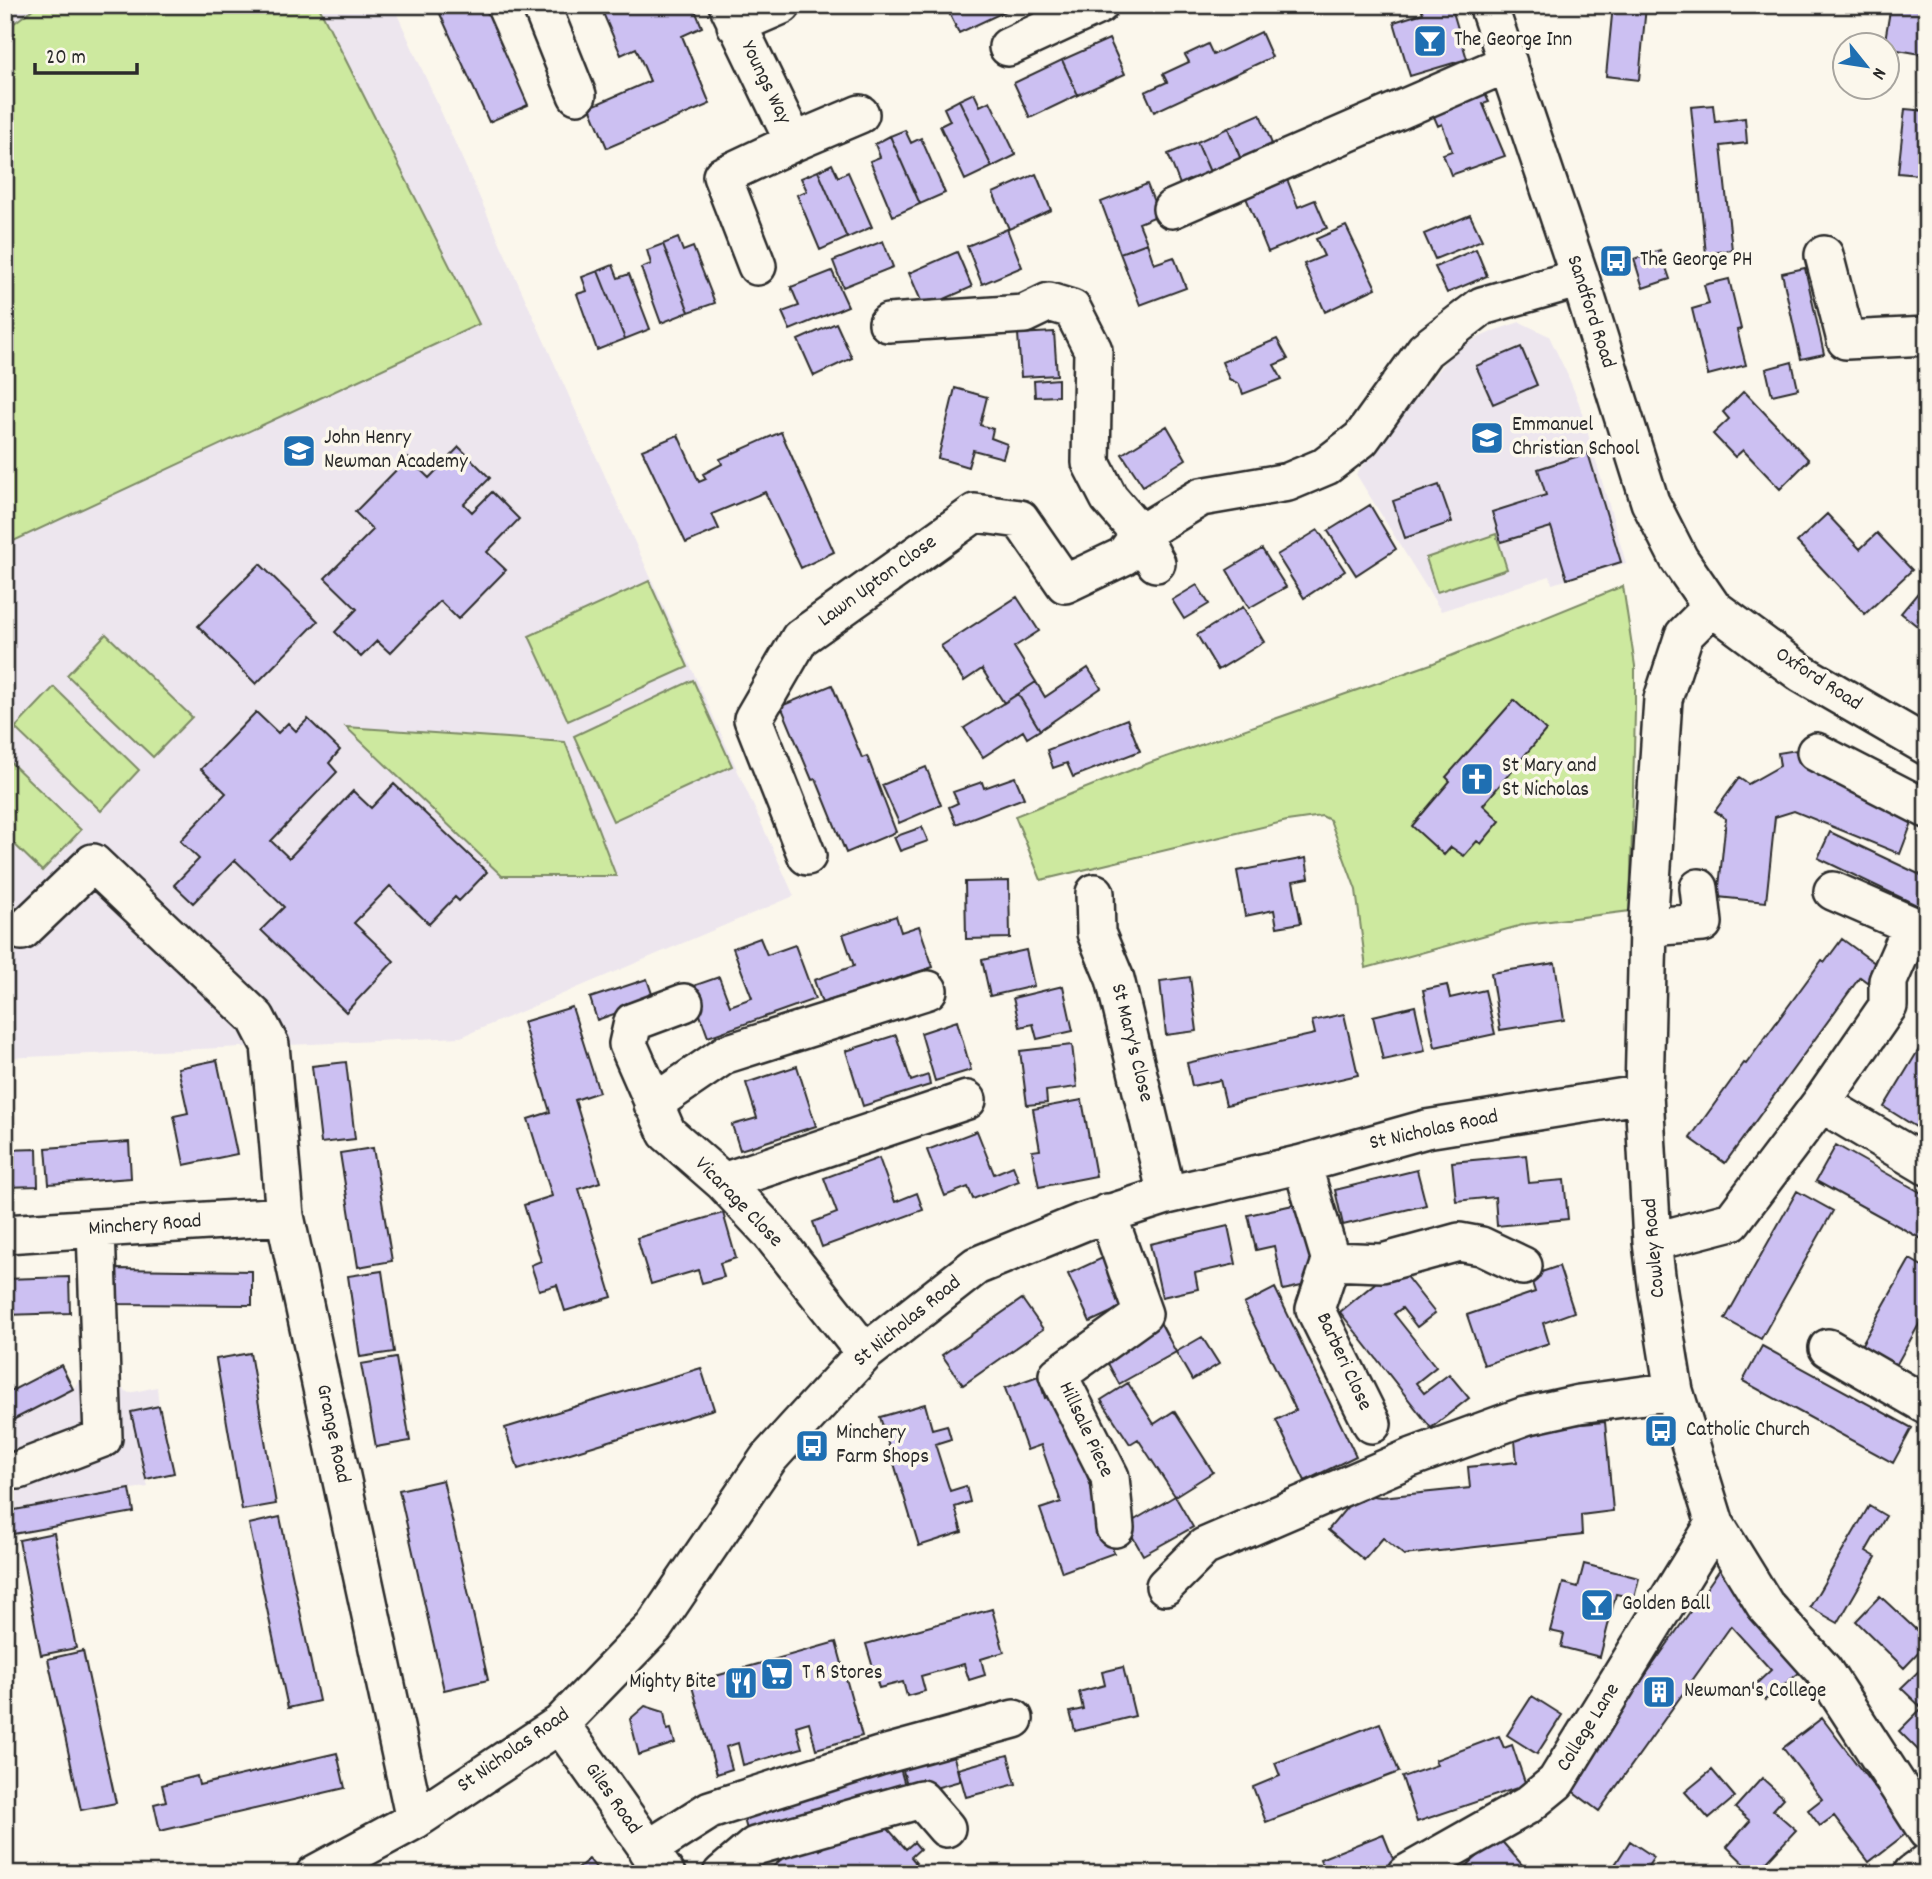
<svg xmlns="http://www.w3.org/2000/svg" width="1932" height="1879" viewBox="0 0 1932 1879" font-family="Dekko,sans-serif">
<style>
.built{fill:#ede6ee}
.green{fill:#cde99f;stroke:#7c8a65;stroke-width:2}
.building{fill:#ccc0f2;stroke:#2b2b2b;stroke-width:2}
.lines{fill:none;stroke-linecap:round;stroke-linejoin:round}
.minor-casing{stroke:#2b2b2b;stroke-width:42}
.minor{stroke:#fbf7ec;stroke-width:37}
.labels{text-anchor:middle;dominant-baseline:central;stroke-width:7;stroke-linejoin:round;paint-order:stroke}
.poi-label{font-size:21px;fill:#2b2b2b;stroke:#fbf7ec;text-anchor:start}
.street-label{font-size:21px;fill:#2b2b2b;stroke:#fbf7ec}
</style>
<rect width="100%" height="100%" fill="#fbf7ec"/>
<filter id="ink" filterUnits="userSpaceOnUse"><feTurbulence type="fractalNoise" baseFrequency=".0143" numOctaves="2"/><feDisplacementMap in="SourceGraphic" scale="14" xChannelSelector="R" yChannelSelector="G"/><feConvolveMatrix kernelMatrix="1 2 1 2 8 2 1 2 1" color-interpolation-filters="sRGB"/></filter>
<g filter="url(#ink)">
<path class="built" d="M5 5H393L794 896 461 1037 5 1058Z
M1520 322 1549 336 1568 376 1579 403 1626 563 1552 584 1550 576 1441 611 1356 474 1447 359 1469 342 1496 330Z
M90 1364 118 1386 129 1393 157 1387 159 1406 174 1473 146 1479 148 1487 130 1489 134 1512 5 1536V1394L61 1365 74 1388Z"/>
<path class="green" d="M38 5H318L479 324 5 545V30Z
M1496 534 1507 569 1437 592 1426 558Z
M649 581 688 667 568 721 529 636Z
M1623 586 1635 666V711L1630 911 1526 924 1366 968 1356 890 1330 820 1322 816 1287 821 1041 880 1015 816 1149 763 1431 664Z
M106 634 192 717 153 757 67 675Z
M693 680 732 766 613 821 574 736Z
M54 687 139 770 101 811 15 728Z
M346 727 565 742 616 876H502Z
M5 757 81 830 42 871 5 835Z"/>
<path class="building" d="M436 5H484L528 105 489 122Z
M693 5 702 27 682 36 710 104 607 148 590 107 650 81 636 48 621 55 600 6Z
M945 5H1005L1008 10 959 33Z
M1420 5H1451L1467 59 1410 76 1394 22 1423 13Z
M1613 5H1671L1670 9 1646 6 1639 80 1606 76Z
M1891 5H1927V55L1886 48V46H1884Z
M1261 32 1272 57 1154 112 1145 92 1167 82 1163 74 1189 62 1185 55 1208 44 1213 55Z
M1109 39 1125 74 1078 95 1062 60Z
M1062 60 1078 95 1030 118 1014 83Z
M1480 84 1489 102 1483 104 1505 156 1451 175 1443 154 1452 151 1442 124 1438 126 1429 105Z
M974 93 980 106 990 101 1016 155 992 167 959 100Z
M959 100 992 167 965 180 940 126 950 121 944 108Z
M1713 105 1715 122 1745 118 1747 143 1721 146 1732 250 1706 254 1691 107Z
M1905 109 1927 111V202L1918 201 1920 175 1898 173Z
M1260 114 1276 154 1244 167 1228 128Z
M1228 128 1244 167 1213 179 1197 142Z
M905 130 911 143 921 138 945 193 920 204 890 136Z
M890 136 920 204 893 216 870 161 880 157 875 144Z
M1197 142 1213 179 1183 192 1168 154Z
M832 164 838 177 848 172 872 227 847 238 818 171Z
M818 171 847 238 820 250 797 195 807 191 801 178Z
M1036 174 1051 210 1009 229 993 193Z
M1285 174 1298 207 1315 200 1327 228 1268 252 1243 190Z
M1147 184 1159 215 1139 223 1147 243 1120 253 1101 202Z
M1470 215 1482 240 1435 259 1424 234Z
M1346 226 1376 288 1325 312 1304 264 1324 256 1316 239Z
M1007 229 1022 267 982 284 967 246Z
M678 238 683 251 693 247 715 303 689 312 663 244Z
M883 241 893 267 843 287 833 261Z
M1147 243 1154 264 1174 257 1186 288 1140 305 1120 253Z
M663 244 689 312 661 323 641 268 651 264 647 250Z
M1927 247V310H1920Z
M1476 249 1487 276 1447 293 1435 267Z
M1660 250 1670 279 1643 288 1634 259Z
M957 252 972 287 924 308 909 273Z
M613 265 618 278 629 274 650 329 625 339 598 271Z
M1805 268 1824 354 1801 359 1782 273Z
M598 271 625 339 597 350 577 294 587 291 582 277Z
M832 271 848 306 790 330 782 312 799 306 791 287Z
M1729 279 1741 329 1737 330 1746 365 1708 375 1692 309 1709 304 1704 285Z
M836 323 852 358 814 376 798 340Z
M1054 332 1057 375 1021 377 1018 334Z
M1277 339 1288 359 1274 365 1282 379 1243 394 1239 384 1229 379 1222 362Z
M1521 347 1537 385 1493 404 1476 366Z
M1792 362 1798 389 1772 395 1766 369Z
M1058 379V396L1035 397 1034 381Z
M955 388 987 397 980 425 993 429 991 438 1007 444 1003 458 973 450 968 467 938 458Z
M1744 391 1809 460 1780 489 1743 450 1735 457 1713 434 1729 419 1723 412Z
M1167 426 1186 459 1143 486 1122 454Z
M781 432 834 552 801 568 765 492 712 514 719 529 686 543 642 450 678 435 699 482 706 479 703 474 722 464 720 459Z
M459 447 490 478 464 504 472 512 492 492 519 519 487 552 506 570 458 619 440 601 390 653 377 641 361 657 335 632 357 609 325 578 373 530 355 512 408 458 429 478Z
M1588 453 1621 562 1567 579 1551 527 1501 542 1492 512 1546 495 1538 469Z
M1439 485 1452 522 1405 538 1393 501Z
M1370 505 1396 549 1356 575 1328 531Z
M1827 514 1860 549 1877 533 1912 570 1865 614 1797 542Z
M1318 530 1345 571 1304 598 1277 555Z
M1262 549 1286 587 1249 608 1227 570Z
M260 564 318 621 256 684 198 626Z
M1927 582V634L1901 613Z
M1197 585 1209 604 1184 619 1172 600Z
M1017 597 1039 631 1014 647 1036 682 1004 703 982 669 964 681 941 646Z
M1243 607 1264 642 1218 670 1197 635Z
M1088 668 1101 688 1040 730 1018 694 1036 682 1045 697Z
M832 685 862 758 867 756 896 832 846 853 816 779 812 780 781 706Z
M1018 694 1040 730 1027 738 1023 731 983 757 964 728Z
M1514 700 1546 730 1483 805 1500 821 1481 844 1477 841 1464 856 1451 847 1444 855 1412 826 1450 781 1446 777Z
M256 712 278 733 288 723 296 731 308 719 340 750 329 763 337 772 271 841 289 858 353 791 371 808 394 784 487 872 459 901 455 897 429 924 390 886 354 923 394 961 346 1012 261 930 284 907 235 860 193 903 174 885 199 859 180 841 226 793 201 769Z
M1127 719 1140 751 1073 777 1067 763 1053 768 1047 750Z
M1803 749 1917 809 1900 854 1794 811 1775 817 1766 902 1718 897 1726 819 1715 811 1739 778 1748 784 1780 766 1778 753Z
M926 767 941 805 899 823 882 785Z
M1015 777 1024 798 956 824 949 807 958 803 953 792 982 782 984 788Z
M922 827 928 841 900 851 894 837Z
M1830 832 1927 878V910L1818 858Z
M1306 858 1309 878 1293 881 1301 923 1277 927 1274 910 1245 916 1237 871Z
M1009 881 1010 938 966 939 965 882Z
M896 916 901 932 919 926 933 967 822 1003 814 980 854 966 843 934Z
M760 938 767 955 795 945 815 999 708 1037 690 987 719 977 730 1006 752 998 733 948Z
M1842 939 1883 969 1871 985 1860 977 1725 1163 1690 1138 1744 1063 1746 1064 1822 960 1825 962Z
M1026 950 1034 986 990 996 982 960Z
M1555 963 1564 1020 1500 1030 1491 973Z
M1190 977 1197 1031 1166 1035 1160 981Z
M647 979 654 1000 597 1020 590 998Z
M1447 985 1450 998 1485 990 1495 1034 1435 1047 1423 990Z
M1063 986 1073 1031 1037 1039 1033 1024 1020 1027 1013 998Z
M1415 1006 1425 1051 1383 1060 1373 1016Z
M572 1007 599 1092 575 1100 600 1182 579 1189 612 1297 565 1311 557 1285 539 1290 531 1265 541 1261 524 1205 552 1196 528 1119 550 1112 523 1022Z
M1344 1014 1358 1075 1226 1105 1220 1080 1192 1086 1187 1063 1315 1034 1312 1021Z
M957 1021 971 1070 935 1081 921 1033Z
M896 1035 911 1081 928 1075 930 1085 863 1106 846 1051Z
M1927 1036V1120L1921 1130 1884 1107Z
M1072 1045 1077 1087 1046 1091 1047 1103 1027 1105 1020 1051Z
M217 1060 237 1154 184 1165 174 1116 188 1113 178 1068Z
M346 1062 355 1139 321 1143 312 1066Z
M797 1066 816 1126 740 1150 732 1125 757 1118 746 1083Z
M1082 1100 1096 1176 1039 1187 1032 1151 1040 1150 1033 1109Z
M977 1131 994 1174 1013 1166 1019 1181 973 1199 968 1187 945 1196 927 1150Z
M129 1142 131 1178 49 1184 46 1148Z
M1836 1145 1927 1196V1242L1816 1181Z
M373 1148 392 1261 358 1267 340 1153Z
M37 1149 38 1186 5 1187V1150Z
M1526 1155 1529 1183 1564 1180 1568 1219 1497 1226 1495 1197 1456 1201 1452 1162Z
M879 1158 895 1202 917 1193 923 1210 822 1247 813 1222 837 1213 824 1178Z
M1417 1170 1426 1205 1343 1225 1335 1190Z
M1797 1191 1833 1211 1761 1339 1725 1319Z
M1302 1203 1320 1282 1283 1290 1274 1246 1256 1250 1248 1215Z
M723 1213 736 1258 720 1263 724 1277 702 1283 698 1270 651 1284 637 1238Z
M1228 1226 1236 1264 1195 1273 1198 1289 1162 1297 1150 1244Z
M1109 1255 1131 1303 1090 1322 1068 1274Z
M1910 1259 1927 1269V1310L1893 1371 1858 1351Z
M1397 1265 1435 1313 1417 1327 1402 1308 1394 1314 1436 1367 1416 1383 1424 1393 1449 1374 1469 1398 1431 1428 1340 1312Z
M1559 1266 1574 1312 1543 1323 1549 1343 1484 1365 1467 1315 1535 1292 1530 1276Z
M116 1269 252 1271V1305L116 1304Z
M382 1271 394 1352 360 1357 348 1276Z
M69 1277 70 1313 5 1315V1279Z
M1275 1288 1356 1456 1305 1481 1276 1420 1296 1410 1244 1304Z
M1022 1299 1043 1329 963 1385 942 1355Z
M1160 1322 1176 1352 1119 1384 1103 1354Z
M1202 1337 1219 1364 1192 1380 1176 1352Z
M1762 1346 1912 1428 1893 1463 1743 1381Z
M250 1353 276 1504 242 1510 216 1359Z
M396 1358 410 1441 376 1447 361 1364Z
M61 1365 73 1389 5 1424V1394Z
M701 1368 714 1409 518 1469 505 1428Z
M1038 1376 1045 1398 1055 1394 1071 1429 1114 1553 1062 1572 1040 1509 1061 1502 1041 1445 1027 1450 1005 1388Z
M1128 1383 1154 1424 1174 1411 1213 1472 1175 1496 1138 1439 1130 1444 1101 1400Z
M925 1404 932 1429 947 1425 951 1439 935 1444 950 1491 966 1486 970 1502 955 1507 962 1532 919 1546 880 1417Z
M159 1406 174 1473 146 1479 131 1412Z
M1605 1422 1613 1511 1581 1515 1582 1535 1404 1555 1383 1538 1364 1560 1328 1530 1358 1494 1381 1497 1470 1488 1468 1467 1517 1462 1514 1430Z
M443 1480 488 1680 444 1690 399 1490Z
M130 1489 134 1512 13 1534 9 1511Z
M1175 1496 1193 1527 1143 1555 1126 1525Z
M1869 1506 1886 1516 1866 1551 1876 1557 1838 1623 1810 1607Z
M280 1517 319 1701 288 1708 249 1524Z
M54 1533 76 1648 41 1655 19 1540Z
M1584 1564 1639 1578 1634 1598 1616 1594 1600 1657 1561 1647 1564 1634 1550 1631 1563 1583 1578 1587Z
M1720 1569 1809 1665 1765 1700 1755 1685 1771 1670 1731 1626 1599 1811 1567 1787Z
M1880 1596 1927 1640V1644L1904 1668 1856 1621Z
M992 1609 1004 1652 981 1659 985 1675 969 1680 964 1664 921 1676 925 1691 907 1696 903 1682 879 1688 866 1644Z
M836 1642 862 1736 816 1749 809 1722 796 1726 802 1748 743 1765 738 1743 726 1747 732 1769 717 1774 691 1683Z
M83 1651 116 1803 81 1810 48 1659Z
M1927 1663V1759L1899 1731 1922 1708 1901 1688Z
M1123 1667 1135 1716 1075 1731 1070 1712 1083 1709 1079 1692 1105 1685 1102 1672Z
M1532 1696 1562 1715 1537 1754 1507 1735Z
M645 1706 664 1712 667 1730 671 1729 675 1743 639 1755 630 1719Z
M1822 1718 1908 1832 1869 1862 1834 1816 1820 1826 1808 1810 1822 1799 1783 1748Z
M1380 1723 1399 1772 1266 1822 1253 1787 1280 1776 1275 1763Z
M1499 1736 1504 1748 1512 1745 1526 1785 1417 1822 1402 1777 1437 1765 1435 1760Z
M337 1753 345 1788 160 1831 154 1804 166 1801 162 1785 197 1776 199 1785Z
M953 1753 960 1781 910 1795 902 1767Z
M1008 1755 1016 1784 966 1797 958 1769Z
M900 1768 908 1796 750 1840 742 1812Z
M1712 1770 1735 1797 1709 1819 1685 1792Z
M1762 1778 1784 1798 1773 1810 1796 1830 1755 1874 1727 1847 1750 1821 1735 1808Z
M854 1819 881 1821 906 1849 914 1842 920 1849 911 1857 916 1863 903 1874H765L807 1836 820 1850Z
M1383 1834 1396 1866 1376 1874H1326L1320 1859Z
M1499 1838 1530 1874H1469L1464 1868Z
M1630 1841 1654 1857 1643 1874H1609Z
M589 1859 601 1874H571Z"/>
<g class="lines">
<defs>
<path id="minor" d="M541 5 577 95
M728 5 794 142 722 176 757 266
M1488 5 1580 278 1650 502 1679 559 1712 607 1801 673 1927 746
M736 25 782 5
M1008 47 1099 5
M794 142 860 114
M1172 209 1508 63
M1824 255 1846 340 1927 336
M888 323 1024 314 1049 302 1072 309 1093 350 1091 463 1109 498 1140 534 1201 497 1288 482 1326 466 1361 439 1425 350 1482 306 1580 278
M1712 607 1684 635 1663 699 1648 927 1644 1094 1652 1242 1658 1292 1674 1391 1715 1524 1765 1605 1823 1670 1927 1831
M1816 752 1927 809
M807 856 753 719 800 638 975 513 1020 519 1065 584 1124 556 1140 534 1156 563
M1833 891 1927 932
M1095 893 1096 933 1115 979 1167 1195
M1648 927 1703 923 1699 888
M22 931 93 863 256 1018 270 1045 285 1216 415 1820
M684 1003 633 1022 628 1044 667 1133 723 1182 769 1231 865 1353
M1821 1103 1927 1166
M653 1104 726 1054 928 990
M1302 1164 1331 1261
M723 1182 967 1100
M1107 1213 1143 1314 1058 1375 1110 1477 1115 1528
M5 1234 285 1216
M1652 1242 1732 1221 1821 1103 1888 1006V981L1912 926
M1828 1348 1925 1404 1927 1400
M1372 1424 1315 1309 1331 1261 1382 1263 1459 1242 1481 1246 1523 1266
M19 1470 103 1438 96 1229
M1165 1586 1204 1547 1410 1458 1525 1416 1579 1404 1674 1391
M560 1724 666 1874
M647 1850 710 1810 879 1756 1014 1719
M315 1874 415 1820 560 1724 654 1627 768 1459 797 1427 865 1353 976 1266 1083 1222 1167 1195 1302 1164 1426 1129 1644 1094
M722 1874 755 1846 921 1799 946 1828
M1406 1874 1528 1805 1556 1782 1715 1524
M1912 1874 1927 1863"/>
</defs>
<use href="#minor" class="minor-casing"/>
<use href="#minor" class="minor"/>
</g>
</g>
<defs>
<symbol id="bar-square" viewBox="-11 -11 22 22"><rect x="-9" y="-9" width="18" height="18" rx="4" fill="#1f6fb2" stroke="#fbf7ec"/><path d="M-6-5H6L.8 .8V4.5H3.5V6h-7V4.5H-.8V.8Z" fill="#fff"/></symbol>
<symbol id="bus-square" viewBox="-11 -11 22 22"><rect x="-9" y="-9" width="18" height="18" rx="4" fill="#1f6fb2" stroke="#fbf7ec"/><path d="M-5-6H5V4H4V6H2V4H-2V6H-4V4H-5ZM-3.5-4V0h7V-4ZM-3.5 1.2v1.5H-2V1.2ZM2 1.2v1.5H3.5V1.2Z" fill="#fff"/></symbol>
<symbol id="school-square" viewBox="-11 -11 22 22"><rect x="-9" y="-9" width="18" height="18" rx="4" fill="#1f6fb2" stroke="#fbf7ec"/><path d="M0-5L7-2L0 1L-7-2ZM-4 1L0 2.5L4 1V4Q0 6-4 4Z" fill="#fff"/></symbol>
<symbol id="church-square" viewBox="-11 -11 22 22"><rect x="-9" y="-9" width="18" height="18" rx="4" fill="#1f6fb2" stroke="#fbf7ec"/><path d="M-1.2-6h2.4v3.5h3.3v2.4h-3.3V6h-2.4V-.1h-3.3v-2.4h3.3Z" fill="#fff"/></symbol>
<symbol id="supermarket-square" viewBox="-11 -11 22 22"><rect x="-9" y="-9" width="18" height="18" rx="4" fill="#1f6fb2" stroke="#fbf7ec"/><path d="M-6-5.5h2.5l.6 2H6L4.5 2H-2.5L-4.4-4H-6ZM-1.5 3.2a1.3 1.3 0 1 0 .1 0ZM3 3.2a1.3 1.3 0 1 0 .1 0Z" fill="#fff"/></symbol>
<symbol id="restaurant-square" viewBox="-11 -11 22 22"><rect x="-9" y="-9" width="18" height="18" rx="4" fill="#1f6fb2" stroke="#fbf7ec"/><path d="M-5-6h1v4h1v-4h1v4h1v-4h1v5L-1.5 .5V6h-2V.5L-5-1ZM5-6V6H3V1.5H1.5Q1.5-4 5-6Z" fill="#fff"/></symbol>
<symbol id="building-square" viewBox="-11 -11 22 22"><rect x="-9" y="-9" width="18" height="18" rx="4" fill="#1f6fb2" stroke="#fbf7ec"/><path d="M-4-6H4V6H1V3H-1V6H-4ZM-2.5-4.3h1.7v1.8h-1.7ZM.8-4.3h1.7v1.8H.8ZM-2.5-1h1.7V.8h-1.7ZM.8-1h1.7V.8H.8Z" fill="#fff"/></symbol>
</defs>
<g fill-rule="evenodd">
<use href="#bar-square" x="1411" y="22" width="38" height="38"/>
<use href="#bus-square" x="1597" y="242" width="38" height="38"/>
<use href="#school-square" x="1468" y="419" width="38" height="38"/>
<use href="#school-square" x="280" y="432" width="38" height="38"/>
<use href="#church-square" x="1458" y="760" width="38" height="38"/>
<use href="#bus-square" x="1642" y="1412" width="38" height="38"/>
<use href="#bus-square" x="793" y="1427" width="38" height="38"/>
<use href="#bar-square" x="1578" y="1586" width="38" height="38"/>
<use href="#supermarket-square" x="758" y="1655" width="38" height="38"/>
<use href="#restaurant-square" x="722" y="1664" width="38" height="38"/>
<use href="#building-square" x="1640" y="1673" width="38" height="38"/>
</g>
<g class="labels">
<g class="poi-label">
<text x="1454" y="41">The George Inn</text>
<text x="1640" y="261">The George PH</text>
<text x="1512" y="426">Emmanuel<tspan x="1512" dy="24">Christian School</tspan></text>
<text x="324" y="439">John Henry<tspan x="324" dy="24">Newman Academy</tspan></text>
<text x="1502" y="767">St Mary and<tspan x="1502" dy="24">St Nicholas</tspan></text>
<text x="1686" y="1431">Catholic Church</text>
<text x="836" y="1434">Minchery<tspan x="836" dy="24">Farm Shops</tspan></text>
<text x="1622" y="1605">Golden Ball</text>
<text x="802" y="1674">T R Stores</text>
<text x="716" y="1683" text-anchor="end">Mighty Bite</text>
<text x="1684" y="1692">Newman's College</text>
</g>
<g class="street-label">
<text transform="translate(765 83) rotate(64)">Youngs Way</text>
<text transform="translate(1590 312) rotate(72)">Sandford Road</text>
<text transform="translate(878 582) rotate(-36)">Lawn Upton Close</text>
<text transform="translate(1818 680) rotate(33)">Oxford Road</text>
<text transform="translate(1131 1043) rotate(76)">St Mary's Close</text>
<text transform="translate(1434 1131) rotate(-12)">St Nicholas Road</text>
<text transform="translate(738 1203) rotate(46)">Vicarage Close</text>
<text transform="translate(145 1226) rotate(-4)">Minchery Road</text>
<text transform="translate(1655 1248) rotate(-95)">Cowley Road</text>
<text transform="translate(908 1322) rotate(-39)">St Nicholas Road</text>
<text transform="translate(1343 1362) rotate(65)">Barberi Close</text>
<text transform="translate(1085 1430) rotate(65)">Hillsale Piece</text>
<text transform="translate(332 1434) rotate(78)">Grange Road</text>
<text transform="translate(1589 1728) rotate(-58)">College Lane</text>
<text transform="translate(514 1751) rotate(-35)">St Nicholas Road</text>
<text transform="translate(612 1799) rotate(55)">Giles Road</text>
</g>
</g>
<rect width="1932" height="1879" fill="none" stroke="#fbf7ec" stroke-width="28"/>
<rect x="14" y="14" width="1904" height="1851" fill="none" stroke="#2b2b2b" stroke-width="2.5" filter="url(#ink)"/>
<g transform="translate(1866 66) rotate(120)"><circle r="33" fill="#fbf7ec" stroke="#a8a59f" stroke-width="2"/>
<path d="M0-5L12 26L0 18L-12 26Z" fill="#1f6fb2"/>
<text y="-10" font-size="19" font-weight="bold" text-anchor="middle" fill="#2b2b2b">N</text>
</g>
<path d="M35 63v10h102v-10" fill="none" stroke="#2b2b2b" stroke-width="3.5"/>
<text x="46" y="63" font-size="21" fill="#2b2b2b" stroke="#fbf7ec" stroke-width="5" paint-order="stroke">20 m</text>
</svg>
